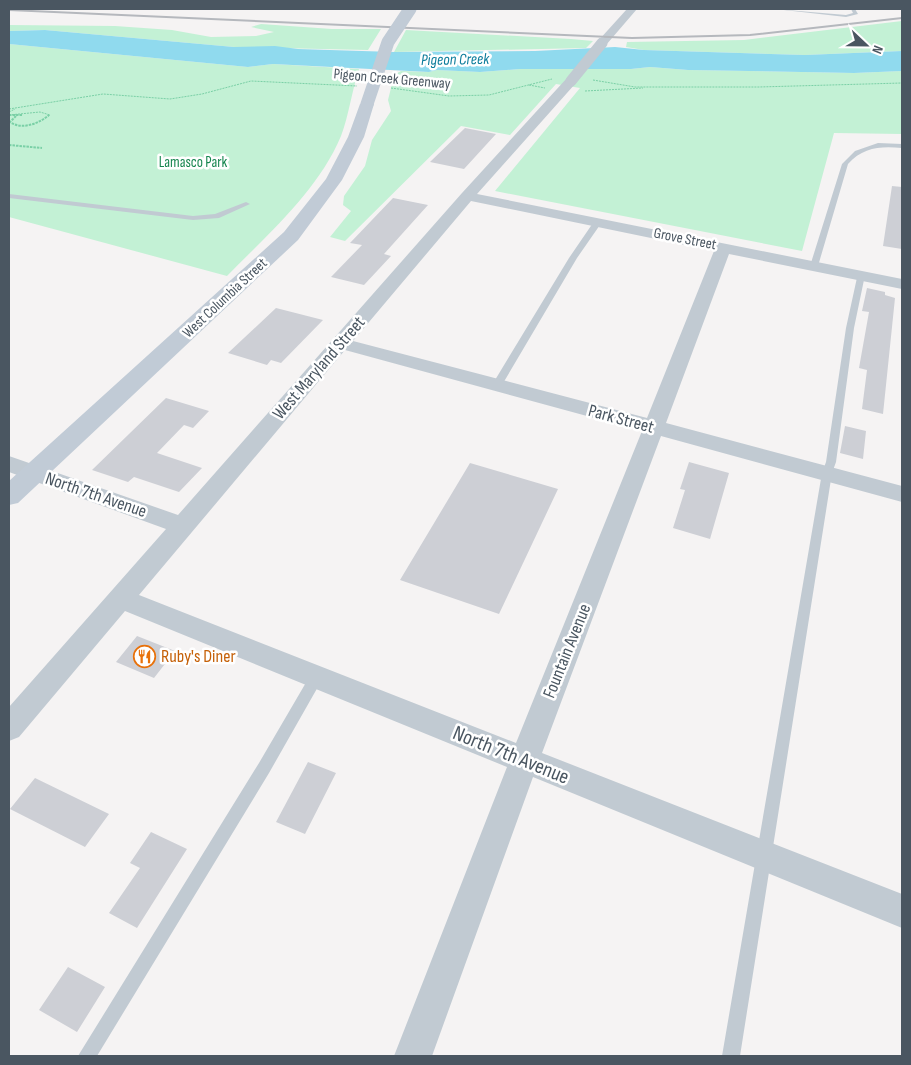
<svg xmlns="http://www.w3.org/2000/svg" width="911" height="1065" viewBox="0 0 911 1065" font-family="'Sofia Sans Condensed',sans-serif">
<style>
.green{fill:#c3f1d5}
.water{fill:#90daee}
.building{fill:#cdcfd5}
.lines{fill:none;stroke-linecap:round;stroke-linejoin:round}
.path-far1{stroke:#7ad0a6;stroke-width:1;stroke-dasharray:2 1;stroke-linecap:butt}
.path{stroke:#7ad0a6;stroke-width:2;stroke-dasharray:2.5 1;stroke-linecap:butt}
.service{fill:#c1cad2;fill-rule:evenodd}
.minor{fill:#c1cad2;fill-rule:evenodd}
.secondary{fill:#c1cbd6;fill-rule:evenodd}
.rail{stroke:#b5b8bd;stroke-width:2}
.minor-bridge{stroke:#c1cad2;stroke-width:11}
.secondary-bridge{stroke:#c1cbd6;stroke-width:13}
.labels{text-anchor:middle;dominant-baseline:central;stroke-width:5;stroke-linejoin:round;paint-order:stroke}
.far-street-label{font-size:15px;fill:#4a5661;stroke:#fff}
.far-park-label{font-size:15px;fill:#17864f;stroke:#fff}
.far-water-label{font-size:16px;font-style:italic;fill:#0c7c9b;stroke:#fff}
.street-label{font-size:18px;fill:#4a5661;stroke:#fff}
.food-label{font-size:18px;fill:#c56008;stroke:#fff;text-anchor:start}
.near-street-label{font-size:21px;fill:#4a5661;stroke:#fff}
</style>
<rect width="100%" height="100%" fill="#f5f3f3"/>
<path class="green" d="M902 21V51L805 55 644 50 626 47 627 42 744 40Z
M261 24 332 29H381L368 50 234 47 45 30 9 31V25L115 26 172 30 211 37 256 36 274 32 251 27Z
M406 30 571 39 593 41 586 48 394 52Z
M9 44 248 67 273 64 359 69C352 90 349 115 341 136 318 191 268 234 227 276L9 217Z
M650 67 688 70 854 73 902 71V134L834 133 802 251 495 191 580 88 556 84 510 135 461 126 345 241 330 237 351 211 343 205 344 196 365 166 372 140 391 111 388 100 392 84 389 82 392 76 401 71 429 72 437 70 480 72 520 69H631Z"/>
<path class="water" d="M45 30 234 47 275 46 298 49 394 52 535 51 615 47 644 50 805 55 902 51V71L854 73 688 70 650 67 631 69H520L480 72 437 70 429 72 273 64 248 67 9 44V31Z"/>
<path class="building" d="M465 128 496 134 464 169 430 162Z
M892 186 902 187V249L883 246Z
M393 198 428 205 384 254 391 256 364 285 331 277 362 245 350 243Z
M867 288 885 292V295L895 298 883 414 862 409 867 370 859 368 869 312 862 311Z
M276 308 323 320 281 363 271 360 267 365 228 353Z
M166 398 209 411 193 428 184 425 157 453 202 468 179 492 134 477 128 482 92 470Z
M845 426 866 431 863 459 840 453Z
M689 462 729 473 710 539 673 528 685 490 680 489Z
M470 463 558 489 499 614 400 580Z
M137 636 175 651 154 678 116 662Z
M308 762 336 773 305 834 276 822Z
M35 778 109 814 85 847 10 809Z
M151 832 187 849 137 928 109 913 140 868 130 863Z
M68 967 105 987 77 1032 39 1010Z"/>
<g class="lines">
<path class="path-far1" d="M593 80 635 87H759L902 83
M529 85 545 88
M391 88 449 96 489 95 552 79
M585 91 643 88
M9 109 103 94 170 99 202 94 251 81 357 86
M9 112 15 109
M9 115 40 112 50 115 48 116"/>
<path class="path" d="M9 115H23
M16 116 10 122C23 131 41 122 49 115
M9 145 42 148"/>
<path class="service" d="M775 9 846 15 853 13 851 9H855L858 14 846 17Z
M878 143 902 144V148C881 146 863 147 848 164L818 266 811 268 810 266 842 164 855 151Z
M9 194 193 216 215 214 246 202 250 204 219 218 193 220 9 198Z
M595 220 602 222 577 258 502 385 497 388 494 387 492 385 569 258Z
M858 273 865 275 854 328 836 462 832 473 740 1056H722L822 473 826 462 846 328Z
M316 672 321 674 323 678 269 773 97 1056H78L259 763 311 674Z"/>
<path class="minor" d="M627 9H637L606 45H598V41Z
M571 77 577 81 575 84 477 194 902 279V289L729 254 666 423 902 486V502L661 436 542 753 902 894V928L533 777 432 1056H394L507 767 125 611 19 737 9 741V707L166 529 9 472V456L178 515 462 193 567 78ZM471 201 714 251 647 418 353 341ZM345 350 642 431 516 743 139 595Z"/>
<path class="secondary" d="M367 100 374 104 364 137 342 180 298 240 18 503 9 505V481L284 232 326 179 348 137 360 104Z"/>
<path class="rail" d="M9 10 632 38 750 35 902 18"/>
<path class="minor-bridge" d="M571 81 602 43"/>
<path class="secondary-bridge" d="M367 104 388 42 410 9"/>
</g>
<defs>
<symbol id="restaurant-ring" viewBox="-11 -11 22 22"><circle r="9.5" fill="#fff" stroke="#e8710a" stroke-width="1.5"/><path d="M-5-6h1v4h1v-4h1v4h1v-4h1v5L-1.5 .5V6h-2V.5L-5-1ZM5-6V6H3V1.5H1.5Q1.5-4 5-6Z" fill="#e8710a"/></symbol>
</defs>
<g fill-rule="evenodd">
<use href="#restaurant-ring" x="132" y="644" width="25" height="25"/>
</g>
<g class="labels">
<g class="far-street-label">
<text transform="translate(392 79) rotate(5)">Pigeon Creek Greenway</text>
<text transform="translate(685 239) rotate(11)">Grove Street</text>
<text transform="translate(225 298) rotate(-43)">West Columbia Street</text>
</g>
<g class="far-park-label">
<text x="193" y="162">Lamasco Park</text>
</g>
<g class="far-water-label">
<text transform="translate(455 60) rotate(-1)">Pigeon Creek</text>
</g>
<g class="street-label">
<text transform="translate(319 368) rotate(-49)">West Maryland Street</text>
<text transform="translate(621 419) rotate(15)">Park Street</text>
<text transform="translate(96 495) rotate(19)">North 7th Avenue</text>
<text transform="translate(567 651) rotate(-68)">Fountain Avenue</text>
</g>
<g class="food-label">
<text x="161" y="656">Ruby's Diner</text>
</g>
<g class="near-street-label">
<text transform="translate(511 755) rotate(22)">North 7th Avenue</text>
</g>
</g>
<rect width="911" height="1065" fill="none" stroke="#4a5661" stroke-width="20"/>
<g transform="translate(866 45) rotate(112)" stroke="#ffffff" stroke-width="4" paint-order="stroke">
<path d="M0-4L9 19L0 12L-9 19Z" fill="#4a5661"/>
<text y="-8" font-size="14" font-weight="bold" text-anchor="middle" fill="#4a5661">N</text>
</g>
</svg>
